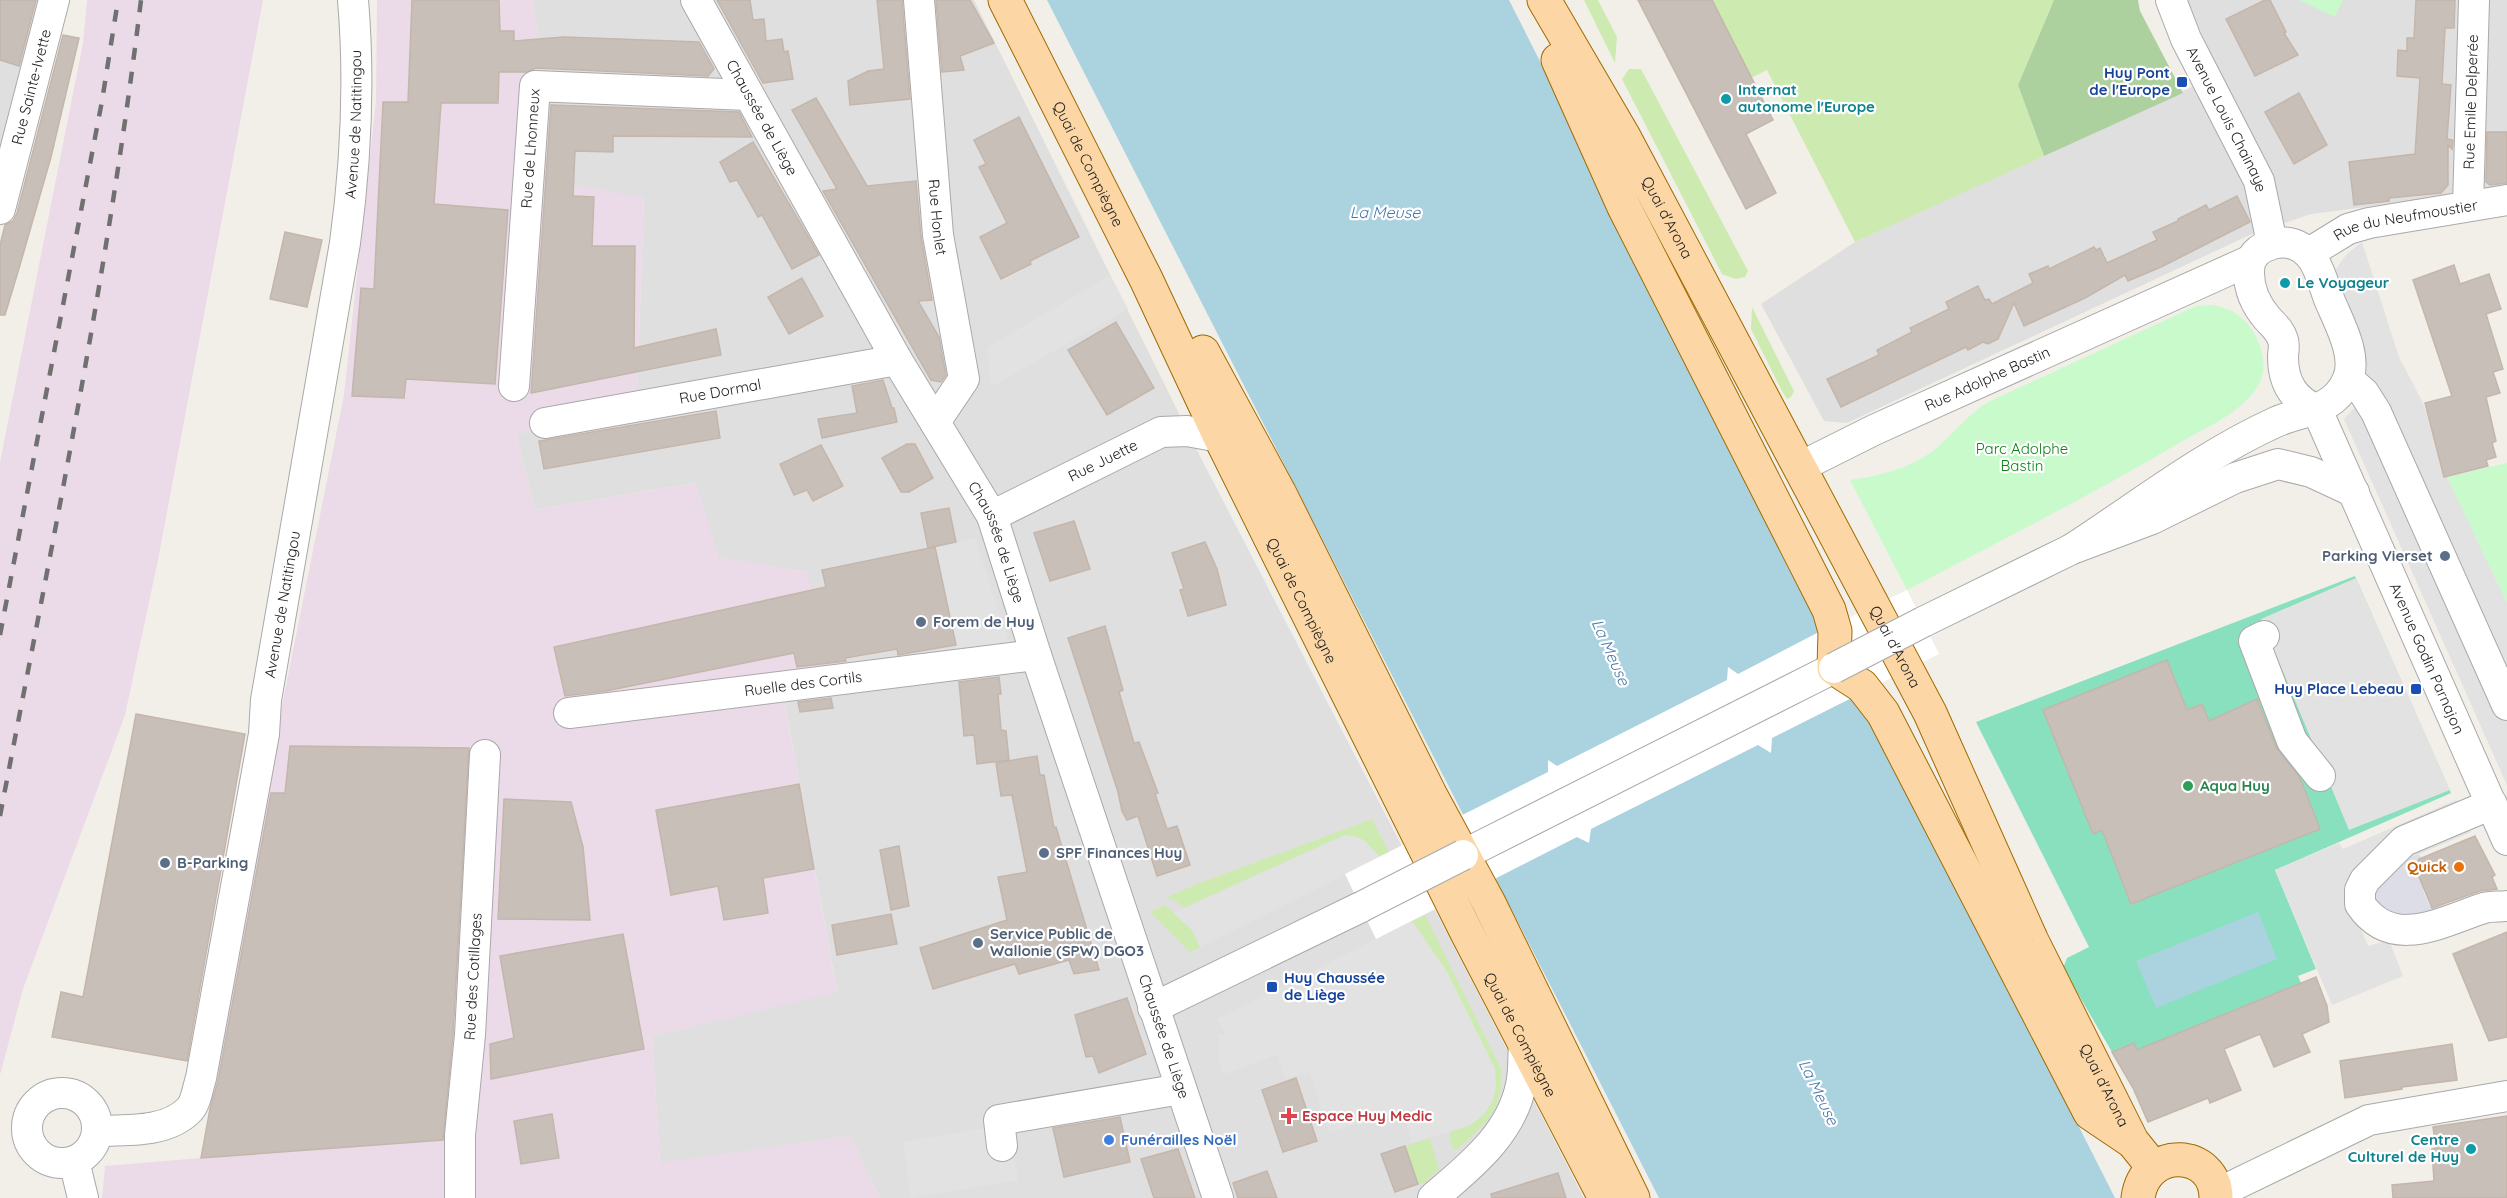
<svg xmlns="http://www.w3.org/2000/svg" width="2507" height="1198" font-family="Quicksand,sans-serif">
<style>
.residential{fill:#e0dfdf}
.industrial{fill:#ebdbe8}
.grass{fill:#cdebb0}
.forest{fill:#add19e}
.park{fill:#c8facc}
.pitch{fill:#88e0be}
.parking{fill:#e2e2e2}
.plaza{fill:#dddde8}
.water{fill:#aad3df}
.pier{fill:#fff}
.building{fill:#c7bfb8;stroke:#c4b6ab;stroke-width:1.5}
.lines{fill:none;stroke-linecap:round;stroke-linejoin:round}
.minor-casing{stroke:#a9a9a9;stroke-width:32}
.major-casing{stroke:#a06b00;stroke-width:35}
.minor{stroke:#fff;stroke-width:30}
.major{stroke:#fcd6a4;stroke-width:33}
.rail{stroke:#707070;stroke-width:4.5;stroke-dasharray:12 12;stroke-linecap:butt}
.minor-bridge-casing{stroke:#a9a9a9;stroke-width:32;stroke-linecap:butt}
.minor-bridge{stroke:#fff;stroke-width:30}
.transit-dot{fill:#1a4fb4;stroke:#fff;stroke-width:2}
.culture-dot{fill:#0f9aa8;stroke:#fff;stroke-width:2}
.service-dot{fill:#5c6f8a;stroke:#fff;stroke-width:2}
.leisure-dot{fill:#2e9e5b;stroke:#fff;stroke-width:2}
.food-dot{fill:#e8710a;stroke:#fff;stroke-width:2}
.health-dot{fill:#e0444e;stroke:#fff;stroke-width:2}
.shop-dot{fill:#3f7fe0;stroke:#fff;stroke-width:2}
.labels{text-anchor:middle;stroke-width:4.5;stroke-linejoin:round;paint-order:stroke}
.transit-label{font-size:15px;font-weight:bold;fill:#164399;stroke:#fff;text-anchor:end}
.street-label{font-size:15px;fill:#222;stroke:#fff}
.culture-label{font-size:15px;font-weight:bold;fill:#0d838f;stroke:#fff;text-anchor:start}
.park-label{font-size:15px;fill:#0c8416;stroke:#fff}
.service-label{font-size:15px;font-weight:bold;fill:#4e5e75;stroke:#fff;text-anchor:start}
.leisure-label{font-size:15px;font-weight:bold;fill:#27864d;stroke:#fff;text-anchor:start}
.food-label{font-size:15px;font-weight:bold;fill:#c56008;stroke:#fff;text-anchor:end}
.health-label{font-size:15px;font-weight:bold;fill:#be3a42;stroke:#fff;text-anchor:start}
.shop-label{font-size:15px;font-weight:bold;fill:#366cbe;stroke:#fff;text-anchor:start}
.water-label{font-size:16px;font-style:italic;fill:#4a7aab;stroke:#fff}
</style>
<rect width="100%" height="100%" fill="#f2efe9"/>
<g class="residential">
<polygon points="0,0 43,0 0,161"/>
<polygon points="532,0 974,0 1203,462 1584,1198 880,1198 850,1136 660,1164 652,1036 837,991 783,693 807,572 718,558 695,483 535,510 516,435 637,391 644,199 545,180 543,60"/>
<polygon points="2186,0 2507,0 2507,186 2435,198 2311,214 2252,234 1847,423 1824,421 1761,304 1855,242 2220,74"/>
</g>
<g class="industrial">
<polygon points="87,0 263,0 158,560 125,715 23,989 0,1075 0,462 83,43"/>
<polygon points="377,0 532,0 543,60 545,179 644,198 637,391 516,435 535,510 696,483 718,557 807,572 831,688 783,694 837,992 652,1036 660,1163 850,1136 880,1198 102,1198 105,1166 201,1158 265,791 344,395 376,100"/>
</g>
<g class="grass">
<polygon points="1584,0 1598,0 1617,37 1615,63"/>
<polygon points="1712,0 2054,0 2018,85 2044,156 1855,242 1767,70 1751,78"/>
<polygon points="1629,69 1641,69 1748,271 1745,277 1735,279 1722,274 1622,79"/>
<polygon points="1752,307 1794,391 1791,397 1787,399 1782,391 1751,329"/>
<path d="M 1372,819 L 1389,852 L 1380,857 C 1368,845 1362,837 1345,835 L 1184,908 L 1173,899 L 1165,898 L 1197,884 Z"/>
<polygon points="1165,905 1192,930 1200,947 1190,952 1150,912"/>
<path d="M 1425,915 L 1501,1069 C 1503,1113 1486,1122 1457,1150 L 1453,1150 L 1449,1136 L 1452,1131 C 1486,1121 1497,1105 1495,1069 L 1447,972 L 1412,921 Z"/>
<polygon points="1430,1138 1439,1169 1424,1183 1418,1184 1405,1146"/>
</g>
<polygon class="forest" points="2054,0 2138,0 2140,11 2183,93 2044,156 2018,85"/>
<g class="park">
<polygon points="2299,0 2343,0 2335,17"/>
<path d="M 2215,305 C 2220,307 2227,309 2232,311 C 2257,325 2274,364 2256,389 C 2239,414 2205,428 2179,443 C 2090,496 1998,542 1907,590 L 1850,480 C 1883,475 1914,468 1940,445 C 1956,430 1969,414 1988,402 L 2196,306 Z"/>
<polygon points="2507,463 2507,603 2447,477"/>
</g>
<polygon class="pitch" points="2355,576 2451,793 2275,870 2316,969 2298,976 2301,983 2137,1050 2134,1043 2112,1052 2063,968 2067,958 2089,947 1976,722"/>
<g class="parking">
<polygon points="2362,242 2399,357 2423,403 2447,477 2507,603 2507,785 2344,419 2359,403 2324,285 2347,254"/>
<polygon points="1110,275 1128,309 991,387 988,347"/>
<polygon points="975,538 1011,648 958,656 935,547"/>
<polygon points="2356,578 2450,790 2349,830 2261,619"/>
<polygon points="2456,800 2471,832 2405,860 2352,874 2344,890 2368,946 2389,940 2403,976 2332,1005 2275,870 2339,843 2343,849"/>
<polygon points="1345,835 1357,837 1365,841 1380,857 1200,947 1192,930 1173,913"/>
<polygon points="1412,921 1447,972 1495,1069 1496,1086 1493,1100 1485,1113 1471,1125 1412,1143 1402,1110 1329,1133 1310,1072 1285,1079 1277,1054 1223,1075 1218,1060 1219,1034 1225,1034 1217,1019"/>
<polygon points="1009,1124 1018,1180 911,1198 903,1142"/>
</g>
<polygon class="plaza" points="2418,854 2423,859 2417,862 2415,867 2421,881 2434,883 2423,890 2429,905 2433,908 2443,905 2446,913 2425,921 2378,914 2370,887 2405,860"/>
<g class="water">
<polygon points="1047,0 1509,0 2115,1198 1659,1198"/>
<polygon points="2258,912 2277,959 2156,1008 2136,961"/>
</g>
<polygon class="pier" points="1907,590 1939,654 1772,738 1771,753 1758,745 1591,829 1589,843 1577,837 1376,939 1345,874 1548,772 1548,760 1557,766 1727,680 1728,667 1738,674 1815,634"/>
<g class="building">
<polygon points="0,0 36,0 19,66 0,60"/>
<polygon points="412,0 499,0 500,31 514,31 514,41 564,37 699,42 714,69 708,76 536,68 526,72 499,72 498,103 441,103 434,204 508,210 495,384 406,379 404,398 352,396 361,288 374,289 383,102 408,102"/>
<polygon points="717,0 750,0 753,20 764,19 766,41 782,39 784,52 788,51 793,79 763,83"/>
<polygon points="877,0 902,0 910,99 850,105 848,81 868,71 884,69"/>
<polygon points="936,0 970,0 994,43 960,56 964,70 942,72"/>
<polygon points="1638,0 1712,0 1773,120 1746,134 1776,193 1746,209"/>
<polygon points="2265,0 2270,0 2286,32 2284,33 2298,55 2255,76 2226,19"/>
<polygon points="2416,0 2455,0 2454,28 2445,28 2442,84 2451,85 2447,139 2453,140 2452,149 2448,145 2448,185 2441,193 2389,198 2389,201 2354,205 2349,162 2415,154 2420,78 2397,76 2398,50 2407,51 2407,38 2414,38"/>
<polygon points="63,35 79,38 51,157 20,265 5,315 0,315 0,245 5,225 13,221 17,213"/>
<polygon points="2299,93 2327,145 2294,164 2265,112"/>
<polygon points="816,98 867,186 916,181 921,237 932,300 918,301 939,337 946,375 941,382 931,380 823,191 837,189 792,110"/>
<polygon points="551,105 739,112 752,137 613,136 613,152 575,151 573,196 594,197 592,246 635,246 634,348 716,329 721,355 531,393"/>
<polygon points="1019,117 1079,237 1030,261 1031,264 1001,279 980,237 1007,223 979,167 986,164 974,140"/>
<polygon points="2487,132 2507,132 2507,183 2490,185 2486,182"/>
<polygon points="753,142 819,255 792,269 762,215 758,217 737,180 730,182 720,162"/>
<polygon points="2237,196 2250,222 2161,267 2128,281 2125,275 2085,298 2024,326 2014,303 1998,339 1988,344 1983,342 1968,350 1966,347 1841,407 1827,379 1879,355 1877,350 1912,332 1910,328 1949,309 1946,302 1978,286 1985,300 1989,299 1992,304 2033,283 2029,274 2048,266 2049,269 2094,247 2096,250 2100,248 2107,263 2157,240 2153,232 2178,221 2178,219 2206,205 2209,210"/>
<polygon points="285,232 322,240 307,307 270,299"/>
<polygon points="2454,265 2460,284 2489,274 2501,309 2486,314 2503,369 2493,372 2500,393 2486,397 2496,441 2492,443 2496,457 2486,460 2488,466 2444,477 2425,403 2452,396 2413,280"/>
<polygon points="802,278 823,316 789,334 768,297"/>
<polygon points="1116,322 1154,388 1107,415 1068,350"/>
<polygon points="883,380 892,408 894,408 897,422 822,438 818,419 857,413 852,386"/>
<polygon points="716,411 720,438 544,469 539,441"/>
<polygon points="907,444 915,444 933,478 909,492 901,492 882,458"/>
<polygon points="821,445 843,486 813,501 807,490 794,495 780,464"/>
<polygon points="949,508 956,542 928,548 921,513"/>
<polygon points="1074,521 1090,569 1050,581 1034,533"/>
<polygon points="1205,542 1217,569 1226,605 1188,616 1180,590 1184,589 1172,553"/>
<polygon points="935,547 956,645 898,655 897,649 845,658 846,661 797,667 794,653 606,691 565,696 554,647 826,587 822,570"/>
<polygon points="1105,626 1123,690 1119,692 1134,743 1139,742 1158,793 1155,794 1167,829 1177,826 1190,865 1157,876 1138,816 1127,820 1122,811 1118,792 1068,638"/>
<polygon points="2167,660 2187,710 2202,704 2209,721 2257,699 2276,747 2300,778 2320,829 2131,904 2102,830 2093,834 2043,710"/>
<polygon points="999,677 1001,694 998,694 1001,730 1006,731 1009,760 977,764 974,735 964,736 959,682"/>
<polygon points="831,698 833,708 800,712 798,702"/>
<polygon points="136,714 245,734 187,1061 52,1037 61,992 83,997"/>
<polygon points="290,746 469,748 453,1034 443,1140 201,1158 210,1109 218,1081 271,793 285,793"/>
<polygon points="1037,756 1040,775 1044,775 1054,828 1056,827 1099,970 1074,974 1069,960 1019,974 1015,964 933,989 920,948 1007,920 998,877 1027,872 1012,795 1001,796 996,763"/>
<polygon points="799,784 814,869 763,878 768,913 724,920 718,886 671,895 656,810"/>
<polygon points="504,799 571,802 583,847 590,920 498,919"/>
<polygon points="2475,836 2495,875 2492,877 2497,889 2480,891 2432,908 2415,867 2419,859"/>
<polygon points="899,846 909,906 891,910 880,850"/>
<polygon points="891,914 897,944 837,955 832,925"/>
<polygon points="2507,932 2507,1037 2489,1041 2453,954"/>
<polygon points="623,934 644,1049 491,1079 490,1044 514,1038 500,956"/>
<polygon points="2316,977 2327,1006 2329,1022 2302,1034 2310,1052 2274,1067 2260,1034 2224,1049 2241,1090 2210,1103 2208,1098 2148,1122 2133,1088 2112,1052 2134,1043 2137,1050"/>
<polygon points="1127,998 1146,1054 1099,1073 1093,1056 1086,1057 1075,1015"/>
<polygon points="2452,1044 2457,1080 2402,1087 2402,1089 2345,1098 2340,1061"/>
<polygon points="1296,1078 1317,1141 1283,1152 1262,1090"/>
<polygon points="552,1114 559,1158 521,1164 514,1121"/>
<polygon points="2507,1116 2507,1198 2393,1198 2392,1185 2434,1181 2432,1149 2436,1148 2433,1127"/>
<polygon points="1120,1117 1130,1162 1064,1177 1053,1128"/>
<polygon points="1405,1146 1418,1184 1395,1192 1381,1154"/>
<polygon points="1178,1149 1195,1198 1154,1198 1141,1159"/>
<polygon points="1267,1171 1277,1198 1238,1198 1233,1183"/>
<polygon points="1558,1173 1566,1198 1492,1198 1491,1194"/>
</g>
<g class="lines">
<defs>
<g id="minor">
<path id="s1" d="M 696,0 L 897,360 L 992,516 L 1036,655 L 1218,1198"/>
<path id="s2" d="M 919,0 L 938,235 L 964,379 L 935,422"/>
<path id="s3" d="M 2171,0 L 2186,39 L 2259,181 L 2272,243"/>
<path id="s4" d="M 2468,206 L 2474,0"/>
<path id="s5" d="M 0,209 L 54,0"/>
<path id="s6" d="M 2309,253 L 2348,229 L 2369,223 L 2507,200"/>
<polyline points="2348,379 2364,393 2376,412 2507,705"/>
<path id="s7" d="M 514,386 L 535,86 L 748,95"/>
<path id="s8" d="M 545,423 L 897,360"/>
<path id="s9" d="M 1800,467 L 1874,430 L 2249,261"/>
<path id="s10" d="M 992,516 L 1161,432 L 1187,431 L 1220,437"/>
<path id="s11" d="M 2072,549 C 2138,506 2205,454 2276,422 C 2303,410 2333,412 2347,381 C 2359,357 2338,321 2329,299 C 2321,278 2316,248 2289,243 C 2278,241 2264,245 2256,253 C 2250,260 2249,264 2249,273 C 2249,290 2256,305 2267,318 C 2273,325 2280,330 2283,340 C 2285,345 2283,352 2283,357 C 2283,383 2294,400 2317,410 L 2507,840"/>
<polyline points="1923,622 2072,549 2152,519 2235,478 2278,464 2311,472 2354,492"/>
<polyline points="2264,636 2254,641 2292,741 2320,776"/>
<path id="s12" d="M 569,713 L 1036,655"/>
<path d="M 2492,804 L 2404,841 L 2365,880 L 2360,890 L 2360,904 C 2392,952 2443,921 2484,908 C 2491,906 2500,907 2507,906"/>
<polyline points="1463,855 1834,668"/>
<polyline points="1153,1008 1361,907"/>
<circle cx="62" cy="1128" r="35"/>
<path id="s13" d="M 97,1131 C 127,1130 168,1133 190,1109 C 196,1102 198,1087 201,1078 L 264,734 L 266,700 L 345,243 C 356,162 360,82 353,0"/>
<polyline points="1002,1146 999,1120 1181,1089"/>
<polyline points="74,1161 83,1198"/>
<polyline points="2216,1194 2369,1120 2507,1096"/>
<path id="s14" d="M 460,1198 L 460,1135 L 470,1035 L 485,755"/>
<path d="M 1433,1198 C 1469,1167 1511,1135 1521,1085 C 1524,1072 1523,1057 1524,1043"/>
</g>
<g id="major">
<path id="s15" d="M 1005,0 L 1146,279 L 1220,437 L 1467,933 L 1605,1198"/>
<path id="s16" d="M 1544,0 L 1623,135 L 1930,713 L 2032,941 L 2132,1141 L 2153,1167"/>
<polyline points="1558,60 1624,207 1829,610 1835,631 1834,668 1862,686 1883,713 2090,1113 2130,1140"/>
<polyline points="1203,352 1279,492 1430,794 1489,903 1633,1198"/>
<path d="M 2138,1198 C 2145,1145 2216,1149 2216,1198"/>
</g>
</defs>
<use href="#minor" class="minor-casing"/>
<use href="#major" class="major-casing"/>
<use href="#minor" class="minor"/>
<use href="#major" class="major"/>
<g class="rail">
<polyline points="0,635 102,101 118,0"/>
<path d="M 0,816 C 52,544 108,274 141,0"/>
</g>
<defs>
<g id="minor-bridge">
<polyline points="1834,668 1923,622"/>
<polyline points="1361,907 1463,855"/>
</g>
</defs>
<use href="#minor-bridge" class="minor-bridge-casing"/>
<use href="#minor-bridge" class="minor-bridge"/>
</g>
<g class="transit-dot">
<rect x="2176" y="76" width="12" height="12" rx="3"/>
<rect x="2410" y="683" width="12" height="12" rx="3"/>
<rect x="1266" y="981" width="12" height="12" rx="3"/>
</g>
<g class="culture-dot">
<circle cx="1726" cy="99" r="6"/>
<circle cx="2285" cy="283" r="6"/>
<circle cx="2471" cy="1149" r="6"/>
</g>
<g class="service-dot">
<circle cx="2445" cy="556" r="6"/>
<circle cx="921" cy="622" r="6"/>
<circle cx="1044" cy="853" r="6"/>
<circle cx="165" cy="863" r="6"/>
<circle cx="978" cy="943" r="6"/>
</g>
<circle class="leisure-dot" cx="2188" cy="786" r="6"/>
<circle class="food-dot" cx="2459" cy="867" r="6"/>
<path class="health-dot" d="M1286 1107h6v6h6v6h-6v6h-6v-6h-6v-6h6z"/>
<circle class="shop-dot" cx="1109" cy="1140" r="6"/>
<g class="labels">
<g class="transit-label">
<text x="2170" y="78">Huy Pont<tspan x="2170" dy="17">de l'Europe</tspan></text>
<text x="2404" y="694">Huy Place Lebeau</text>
<text x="1284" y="983" text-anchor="start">Huy Chaussée<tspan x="1284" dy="17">de Liège</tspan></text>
</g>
<g class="street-label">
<text dy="5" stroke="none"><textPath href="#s5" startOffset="126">Rue Sainte-Ivette</textPath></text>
<text dy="5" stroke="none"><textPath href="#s4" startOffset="104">Rue Emile Delperée</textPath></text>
<text dy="5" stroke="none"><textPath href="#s1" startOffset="135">Chaussée de Liège</textPath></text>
<text dy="5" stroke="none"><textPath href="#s3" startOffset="132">Avenue Louis Chainaye</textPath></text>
<text dy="5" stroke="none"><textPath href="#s13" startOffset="1098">Avenue de Natitingou</textPath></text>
<text dy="5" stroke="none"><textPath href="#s7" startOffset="238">Rue de Lhonneux</textPath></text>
<text dy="5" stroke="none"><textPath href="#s15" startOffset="184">Quai de Compiègne</textPath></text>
<text dy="5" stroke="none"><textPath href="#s2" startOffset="218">Rue Honlet</textPath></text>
<text dy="5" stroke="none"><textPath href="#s16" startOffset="250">Quai d'Arona</textPath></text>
<text dy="5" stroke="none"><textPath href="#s6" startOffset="104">Rue du Neufmoustier</textPath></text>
<text dy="5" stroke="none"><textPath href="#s9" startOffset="207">Rue Adolphe Bastin</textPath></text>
<text dy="5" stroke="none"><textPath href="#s8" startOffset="178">Rue Dormal</textPath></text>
<text dy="5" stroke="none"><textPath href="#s10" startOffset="124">Rue Juette</textPath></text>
<text dy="5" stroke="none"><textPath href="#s1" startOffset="621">Chaussée de Liège</textPath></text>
<text dy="5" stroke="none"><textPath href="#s15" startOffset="670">Quai de Compiègne</textPath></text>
<text dy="5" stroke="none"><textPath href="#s13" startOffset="612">Avenue de Natitingou</textPath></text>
<text dy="5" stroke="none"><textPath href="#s16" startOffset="736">Quai d'Arona</textPath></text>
<text dy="5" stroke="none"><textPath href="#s11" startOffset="975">Avenue Godin Parnajon</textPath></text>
<text dy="5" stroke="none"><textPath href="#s12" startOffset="236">Ruelle des Cortils</textPath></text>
<text dy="5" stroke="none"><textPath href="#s14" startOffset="222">Rue des Cotillages</textPath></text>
<text dy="5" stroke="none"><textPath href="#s15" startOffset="1156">Quai de Compiègne</textPath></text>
<text dy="5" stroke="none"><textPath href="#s1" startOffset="1143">Chaussée de Liège</textPath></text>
<text dy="5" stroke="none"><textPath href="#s16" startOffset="1222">Quai d'Arona</textPath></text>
</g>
<g class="culture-label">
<text x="1738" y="95">Internat<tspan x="1738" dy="17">autonome l'Europe</tspan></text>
<text x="2297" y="288">Le Voyageur</text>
<text x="2459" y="1145" text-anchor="end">Centre<tspan x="2459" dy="17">Culturel de Huy</tspan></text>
</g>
<g class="park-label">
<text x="2022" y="454">Parc Adolphe<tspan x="2022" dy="17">Bastin</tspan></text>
</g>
<g class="service-label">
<text x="2433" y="561" text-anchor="end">Parking Vierset</text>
<text x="933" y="627">Forem de Huy</text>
<text x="1056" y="858">SPF Finances Huy</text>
<text x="177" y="868">B-Parking</text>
<text x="990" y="939">Service Public de<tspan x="990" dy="17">Wallonie (SPW) DGO3</tspan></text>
</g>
<g class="leisure-label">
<text x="2200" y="791">Aqua Huy</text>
</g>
<g class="food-label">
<text x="2447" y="872">Quick</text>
</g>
<g class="health-label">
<text x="1302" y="1121">Espace Huy Medic</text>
</g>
<g class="shop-label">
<text x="1121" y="1145">Funérailles Noël</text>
</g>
<g class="water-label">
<text x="1385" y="218">La Meuse</text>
<text transform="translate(1611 652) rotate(66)" y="6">La Meuse</text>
<text transform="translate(1819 1092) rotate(64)" y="6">La Meuse</text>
</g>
</g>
</svg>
